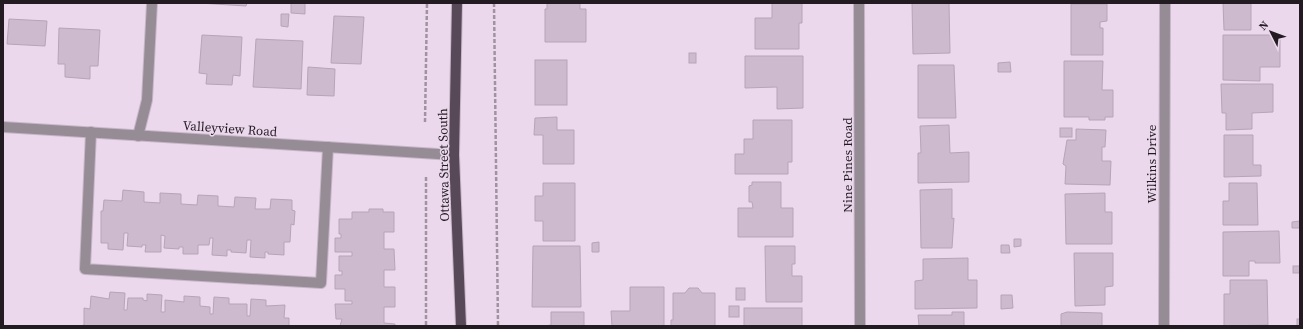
<svg xmlns="http://www.w3.org/2000/svg" width="1303" height="329" font-family="'Source Serif 4',serif">
<style>
.building{fill:#cebace;stroke:#b7a4b8}
.lines{fill:none;stroke-linecap:round;stroke-linejoin:round}
.minor-casing{stroke:#c8b6c8;stroke-width:12}
.major-casing{stroke:#c8b6c8;stroke-width:12}
.path{stroke:#a192a1;stroke-width:2.5;stroke-dasharray:4 2;stroke-linecap:butt}
.minor{stroke:#958c95;stroke-width:10}
.major{stroke:#584958;stroke-width:10}
.labels{text-anchor:middle;stroke-width:3;stroke-linejoin:round;paint-order:stroke}
.street-label{font-size:13px;fill:#221b22;stroke:#ecd8ec}
</style>
<rect width="100%" height="100%" fill="#ecd8ec"/>
<g class="building">
<polygon points="199,3 247,3 246,6"/>
<polygon points="291,3 305,3 305,14 291,13"/>
<polygon points="547,3 580,3 580,9 586,9 586,42 545,42 545,9 547,9"/>
<polygon points="772,3 802,3 802,23 799,23 799,49 755,49 755,18 772,18"/>
<polygon points="912,3 949,3 950,53 913,54"/>
<polygon points="1223,3 1251,3 1251,30 1224,30"/>
<polygon points="1071,4 1107,4 1107,21 1100,22 1100,28 1103,28 1103,55 1071,55"/>
<polygon points="281,14 289,14 288,27 281,26"/>
<polygon points="334,16 364,17 361,64 331,63"/>
<polygon points="9,19 47,21 45,46 7,44"/>
<polygon points="59,28 100,30 98,66 90,66 90,79 65,77 65,64 58,64"/>
<polygon points="202,35 242,37 240,76 233,75 232,85 206,84 207,74 199,73"/>
<polygon points="1223,35 1280,35 1280,67 1260,67 1260,81 1223,80"/>
<polygon points="256,39 303,41 301,89 253,87"/>
<rect x="689" y="53" width="7" height="10"/>
<polygon points="745,56 803,56 803,108 777,109 777,87 745,88"/>
<rect x="535" y="60" width="32" height="45"/>
<polygon points="1064,61 1103,61 1102,90 1113,90 1113,117 1105,117 1105,120 1089,120 1089,117 1064,117"/>
<polygon points="1010,62 1011,72 998,72 998,63"/>
<polygon points="918,65 954,65 956,118 918,118"/>
<polygon points="308,67 335,69 334,96 307,95"/>
<polygon points="1221,84 1273,84 1273,112 1252,113 1252,129 1226,130 1226,113 1222,113"/>
<polygon points="557,117 557,130 574,130 574,164 543,164 543,135 534,135 535,118"/>
<polygon points="753,120 792,120 792,162 788,162 788,174 735,174 735,154 744,154 744,139 753,139"/>
<polygon points="949,125 950,153 969,152 969,182 918,183 918,153 921,153 920,126"/>
<rect x="1060" y="128" width="12" height="9"/>
<polygon points="1076,129 1106,130 1105,147 1102,147 1102,161 1111,161 1110,185 1065,184 1066,166 1063,164 1067,140 1076,140"/>
<polygon points="1224,135 1253,135 1253,165 1261,165 1261,176 1224,177"/>
<polygon points="752,182 781,182 781,208 793,208 793,237 738,237 738,208 753,208 752,202 749,202 749,186 752,185"/>
<polygon points="543,183 575,183 575,241 543,241 543,221 535,221 535,196 543,196"/>
<polygon points="1229,183 1257,183 1258,225 1223,225 1223,201 1229,201"/>
<polygon points="952,189 952,219 954,218 952,248 921,248 920,190"/>
<polygon points="123,190 144,192 144,202 160,203 160,193 181,194 181,204 197,205 198,195 218,196 218,206 234,207 235,197 256,198 255,209 270,209 271,199 292,200 292,210 295,211 294,225 291,224 290,242 284,242 284,255 268,254 268,252 265,252 265,258 250,257 251,240 247,240 246,253 231,252 231,250 227,250 227,256 212,255 213,238 210,238 209,245 198,245 198,254 183,254 183,247 179,247 179,249 164,248 165,236 161,235 161,252 145,252 146,245 142,245 142,247 127,246 128,233 124,233 123,250 108,249 108,243 101,243 101,211 103,211 104,200 122,201"/>
<polygon points="1105,193 1105,212 1112,212 1112,244 1066,244 1065,194"/>
<polygon points="369,209 383,209 383,212 394,212 394,232 384,232 384,249 394,249 395,270 384,270 384,287 395,287 395,307 384,307 384,323 395,324 395,326 340,326 342,319 336,319 335,304 352,304 352,301 345,301 345,289 335,289 335,275 342,275 342,271 339,271 339,256 352,256 352,252 335,252 335,238 341,238 341,234 339,234 339,219 352,219 352,212 369,212"/>
<polygon points="1300,221 1300,228 1292,228 1292,222"/>
<polygon points="1279,231 1280,263 1255,263 1255,261 1249,261 1249,276 1223,276 1223,232"/>
<polygon points="1014,239 1021,239 1021,246 1014,247"/>
<polygon points="599,242 599,252 592,252 592,243"/>
<polygon points="1001,245 1009,245 1010,253 1001,253"/>
<polygon points="533,246 580,246 581,307 532,307"/>
<polygon points="765,246 795,246 795,264 792,264 792,276 802,276 802,302 766,302"/>
<polygon points="1074,253 1113,253 1113,286 1105,287 1105,305 1075,306"/>
<polygon points="968,258 968,280 977,280 977,308 915,309 915,281 923,280 923,259"/>
<rect x="1293" y="266" width="7" height="7"/>
<polygon points="1230,280 1267,280 1268,325 1224,326 1224,294 1230,294"/>
<polygon points="630,287 664,287 664,326 612,326 611,311 630,311"/>
<polygon points="689,288 698,288 702,293 715,293 715,326 671,326 671,320 673,320 673,293 685,293"/>
<rect x="736" y="288" width="9" height="12"/>
<polygon points="110,292 125,293 124,310 127,310 128,298 143,298 143,300 147,301 147,294 162,295 161,312 165,312 165,300 184,302 184,296 200,297 200,306 210,307 210,314 213,314 214,297 229,298 229,304 247,304 247,316 250,316 251,299 266,300 266,306 285,305 284,318 289,318 289,326 80,326 84,325 84,308 90,309 91,296 109,299"/>
<polygon points="1001,295 1012,295 1013,308 1001,309"/>
<rect x="729" y="306" width="10" height="11"/>
<rect x="744" y="308" width="58" height="18"/>
<polygon points="551,312 584,312 584,326 544,326 551,325"/>
<polygon points="952,312 964,312 964,326 919,326 918,315 952,315"/>
<polygon points="1067,312 1102,313 1102,326 1061,326 1061,314"/>
<rect x="1297" y="319" width="3" height="7"/>
</g>
<g class="lines">
<defs>
<g id="minor">
<polyline points="859,3 860,326"/>
<polyline points="3,127 454,155"/>
<polyline points="91,132 85,269 321,283 328,147"/>
<polyline points="138,136 147,100 152,3"/>
<polyline points="1164,326 1165,3"/>
</g>
<polyline id="major" points="457,3 454,155 461,326"/>
</defs>
<use href="#minor" class="minor-casing"/>
<use href="#major" class="major-casing"/>
<g class="path">
<polyline points="494,3 498,326"/>
<polyline points="425,122 427,3"/>
<polyline points="426,177 426,326"/>
</g>
<use href="#minor" class="minor"/>
<use href="#major" class="major"/>
</g>
<g class="labels">
<g class="street-label">
<text transform="translate(230 128) rotate(4)" y="5">Valleyview Road</text>
<text transform="translate(1151 164) rotate(-90)" y="5">Wilkins Drive</text>
<text transform="translate(443 165) rotate(-91)" y="5">Ottawa Street South</text>
<text transform="translate(847 165) rotate(-90)" y="5">Nine Pines Road</text>
</g>
</g>
<rect width="1303" height="329" fill="none" stroke="#221b22" stroke-width="8"/>
<g transform="translate(1271 32) rotate(312)" stroke="#ecd8ec" stroke-width="3" paint-order="stroke">
<path d="M0-3L7 15L0 10L-7 15Z" fill="#221b22"/>
<text y="-6" font-size="11" font-weight="bold" text-anchor="middle" fill="#221b22">N</text>
</g>
</svg>
